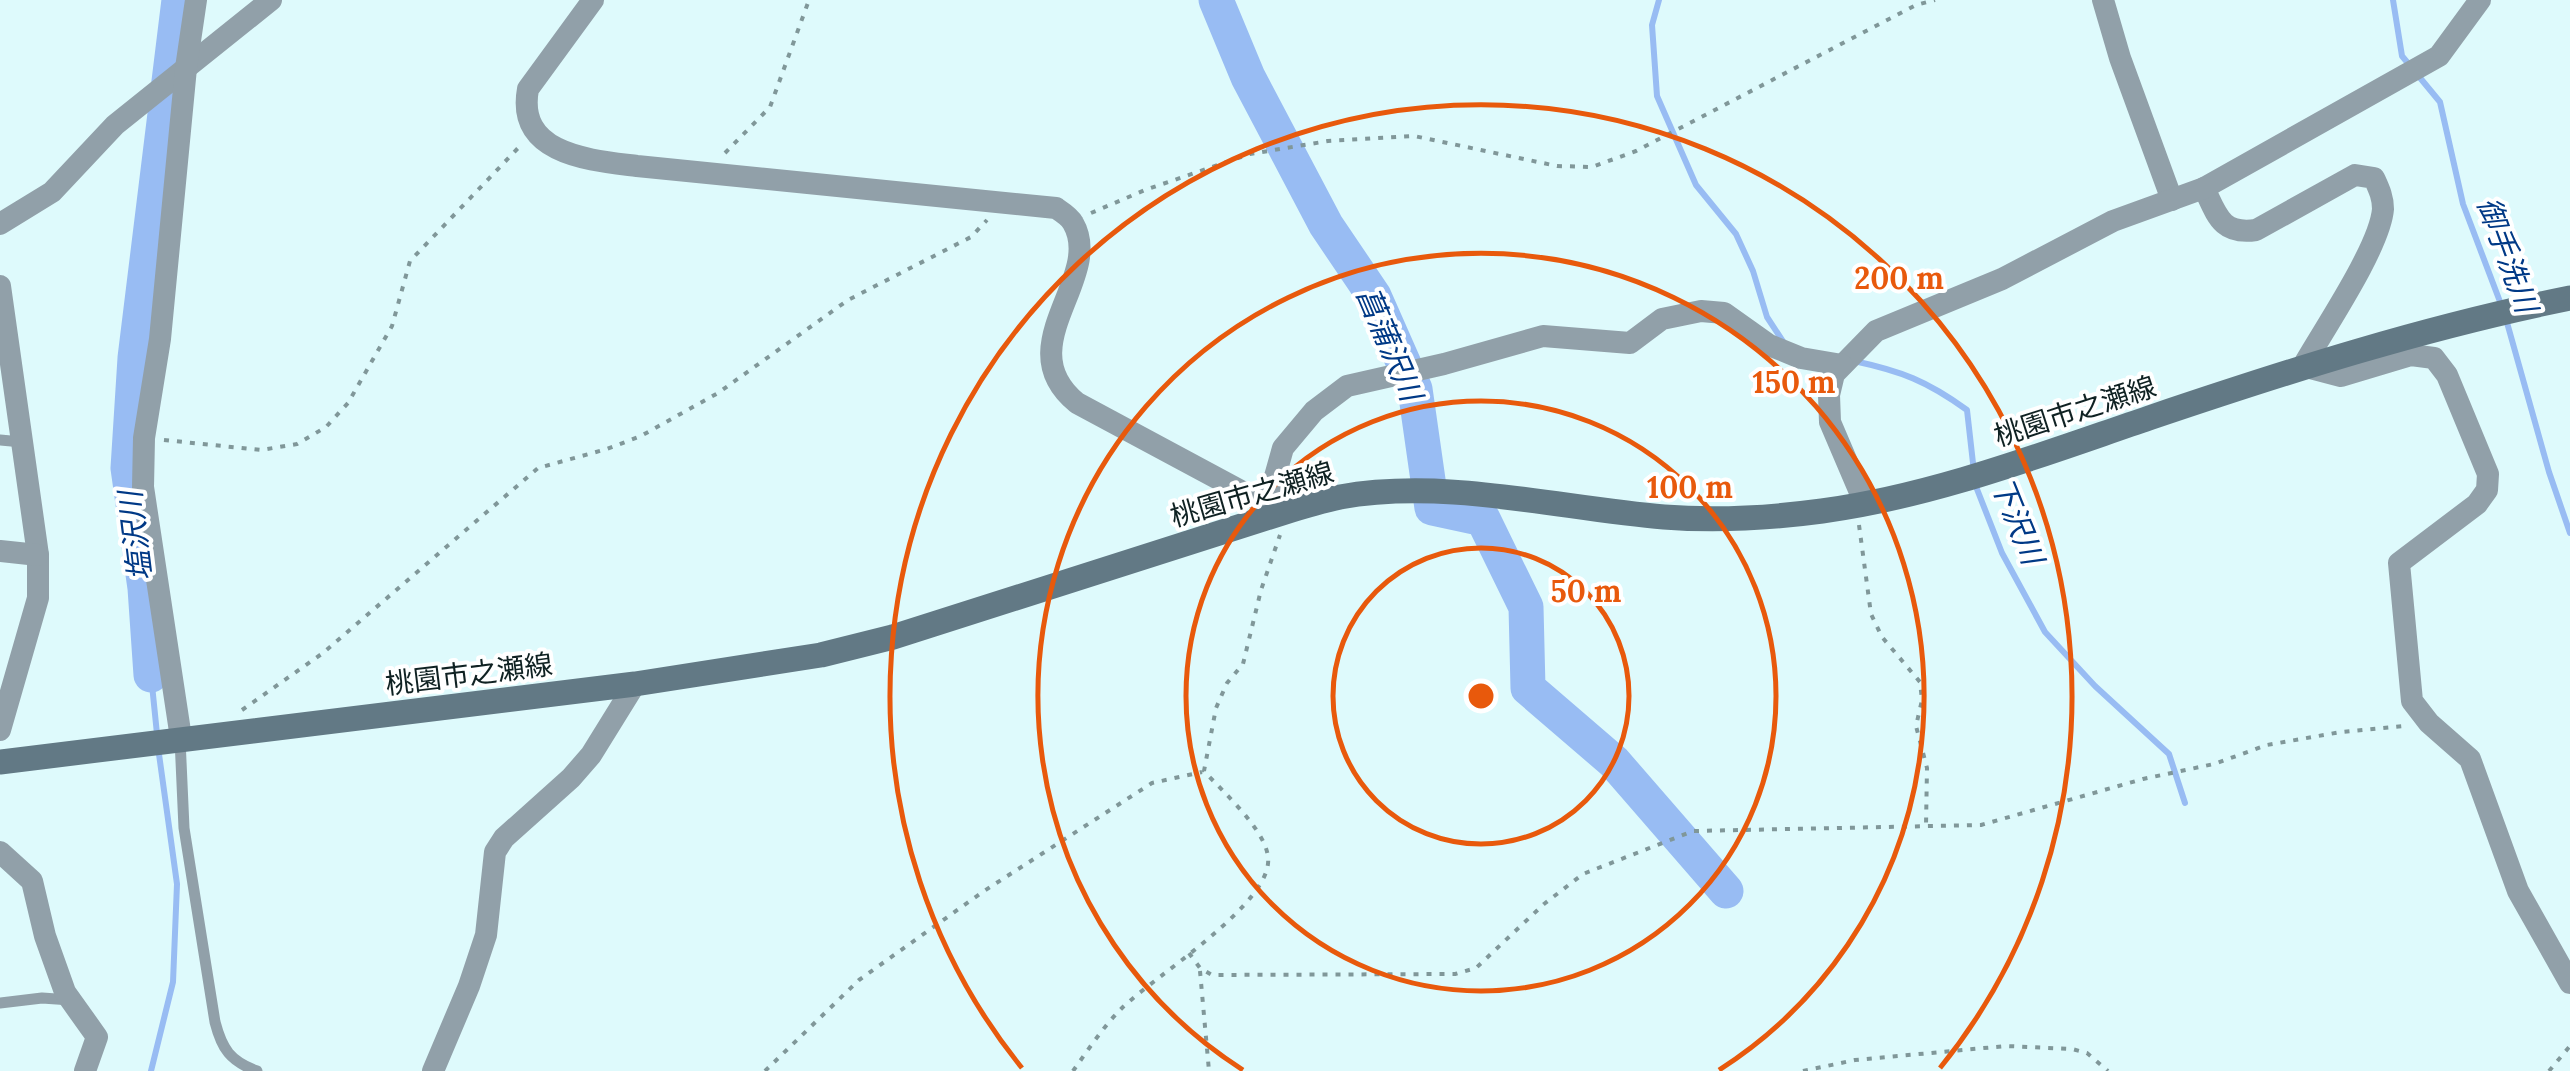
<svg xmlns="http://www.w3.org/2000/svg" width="2570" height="1071" font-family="Lora,'Noto Sans JP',serif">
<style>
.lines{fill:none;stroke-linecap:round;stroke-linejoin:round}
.stream{stroke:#98bcf3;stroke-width:6}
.river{stroke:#98bcf3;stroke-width:35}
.path{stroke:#809799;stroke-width:4;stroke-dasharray:5 8;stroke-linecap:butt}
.service{stroke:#91a0a9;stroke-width:11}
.minor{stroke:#91a0a9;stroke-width:22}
.secondary{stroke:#627985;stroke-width:25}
.ring{fill:none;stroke:#e8590c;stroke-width:5}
.labels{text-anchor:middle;stroke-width:8;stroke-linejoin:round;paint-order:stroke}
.street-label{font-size:28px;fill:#0f2122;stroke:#fff}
.water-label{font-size:30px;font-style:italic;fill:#003986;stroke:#fff}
.centre{fill:#e8590c;stroke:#fff;stroke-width:5}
.ring-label{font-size:30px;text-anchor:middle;font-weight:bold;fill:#e8590c;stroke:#fff;stroke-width:8;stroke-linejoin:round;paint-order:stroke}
</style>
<rect width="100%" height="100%" fill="#defafc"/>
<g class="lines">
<g class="stream">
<polyline points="1659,0 1652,25 1657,96 1696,185 1736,234 1753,271 1767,317 1784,343"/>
<polyline points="2393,0 2402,56 2440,102 2463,204 2502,307"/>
<polyline points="2506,319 2549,472 2570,533"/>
<path d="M 1854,361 C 1901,371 1927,381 1967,410 L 1974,472"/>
<polyline points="1975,484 2002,553 2045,632 2095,686 2169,754 2185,803"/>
<polyline points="151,675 157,734"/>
<polyline points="151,1071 173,982 177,884 158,747"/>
</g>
<g class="river">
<polyline points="1216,0 1248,77 1326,225 1374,296 1415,389 1432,508 1483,519 1526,607 1528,688 1614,762 1726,891"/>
<polyline points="151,675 145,588 128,468 135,358 179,0"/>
</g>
<g class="path">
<polyline points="725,153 770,107 809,0"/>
<polyline points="1091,213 1145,190 1250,154 1328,141 1414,136 1557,166 1592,167 1636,151 1916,5 1935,0"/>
<polyline points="164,440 261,450 297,444 326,427 348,403 392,326 410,261 520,146"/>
<polyline points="1859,525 1871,614 1882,637 1920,682 1922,700 1916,726 1927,768 1926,826"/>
<polyline points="242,710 323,653 538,468 607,449 641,436 718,393 848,300 971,237 987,220"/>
<polyline points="1189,953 1200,968 1212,975 1455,974 1476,968 1544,904 1583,874 1693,831 1981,825 2143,779 2214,764 2267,745 2341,732 2403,726"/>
<polyline points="1200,971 1209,1071"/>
<polyline points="765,1071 859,980 984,891 1152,783 1202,772"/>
<path d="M 1073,1071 C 1088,1050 1103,1027 1121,1009 C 1153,977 1274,903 1268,857 C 1265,829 1223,792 1204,771 L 1216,708 L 1227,683 L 1243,664 L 1261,590 L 1280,535"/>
<polyline points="1803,1071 1855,1060 2006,1046 2072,1049 2087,1053 2108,1071"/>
<polyline points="2549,1071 2570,1046"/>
</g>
<g class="service">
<polyline points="0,440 22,442"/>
<path d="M 180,739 L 184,828 L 215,1022 C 222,1049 230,1061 257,1071"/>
<polyline points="0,1003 42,998 71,1000"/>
</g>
<g class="minor">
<path d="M 593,0 L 528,89 C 516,155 590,160 637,166 L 1056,208 C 1062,212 1070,217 1073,223 C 1105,278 1007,346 1077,403 L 1282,513"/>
<polyline points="2103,0 2120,58 2172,200"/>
<path d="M 2204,188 C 2217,215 2221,235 2256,230 L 2355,175 L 2374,178 C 2379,189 2383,197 2383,209 C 2380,247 2324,329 2303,366 L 2341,376 L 2411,355 L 2434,358 L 2447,375 L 2488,474 L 2487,490 L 2477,504 L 2399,563 L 2412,701 L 2429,723 L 2470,759 L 2518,891 L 2570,983"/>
<polyline points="0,224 52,192 115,125 271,0"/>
<polyline points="0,286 38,555 38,598 0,730"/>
<polyline points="1865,504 1830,422 1829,395 1834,374 1876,331 2002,279 2113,221 2204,188 2439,56 2480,0"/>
<polyline points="1267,505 1283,448 1314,411 1347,386 1444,364 1543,336 1630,343 1662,319 1701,311 1724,313 1769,345 1801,358 1842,365"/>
<polyline points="0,551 38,555"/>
<polyline points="181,738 143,487 144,438 160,339 186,68 196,0"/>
<polyline points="0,852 32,881 45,936 65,992 97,1037 85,1071"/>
<polyline points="433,1071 469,986 486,935 495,852 504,838 571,778 591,755 635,684"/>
</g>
<path class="secondary" d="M 0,762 L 635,684 L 821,655 L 893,637 L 1282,513 C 1301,507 1321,501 1340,497 C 1446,478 1558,508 1664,517 C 1716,521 1770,518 1822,511 C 1933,496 2043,454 2149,418 C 2288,371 2426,327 2570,298"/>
</g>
<g class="ring">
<circle cx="1481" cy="696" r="148"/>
<circle cx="1481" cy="696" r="295"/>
<path d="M1243 1070A443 443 0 1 1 1719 1070"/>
<path d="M1022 1068A591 591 0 1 1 1940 1068"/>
</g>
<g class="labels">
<g class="street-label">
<text transform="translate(2075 411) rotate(-18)" y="10">桃園市之瀬線</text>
<text transform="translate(1252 494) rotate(-16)" y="10">桃園市之瀬線</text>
<text transform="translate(469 674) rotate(-7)" y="10">桃園市之瀬線</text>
</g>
<g class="water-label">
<text transform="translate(2507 255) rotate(70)" y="10">御手洗川</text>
<text transform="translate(1389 344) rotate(67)" y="10">菖蒲沢川</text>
<text transform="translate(2017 521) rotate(68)" y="10">下沢川</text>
<text transform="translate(136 536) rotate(-97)" y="10">塩沢川</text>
</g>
</g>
<circle cx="1481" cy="696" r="15" class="centre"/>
<g class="ring-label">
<text x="1899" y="289">200 m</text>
<text x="1794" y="393">150 m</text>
<text x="1690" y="498">100 m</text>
<text x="1586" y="602">50 m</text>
</g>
</svg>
